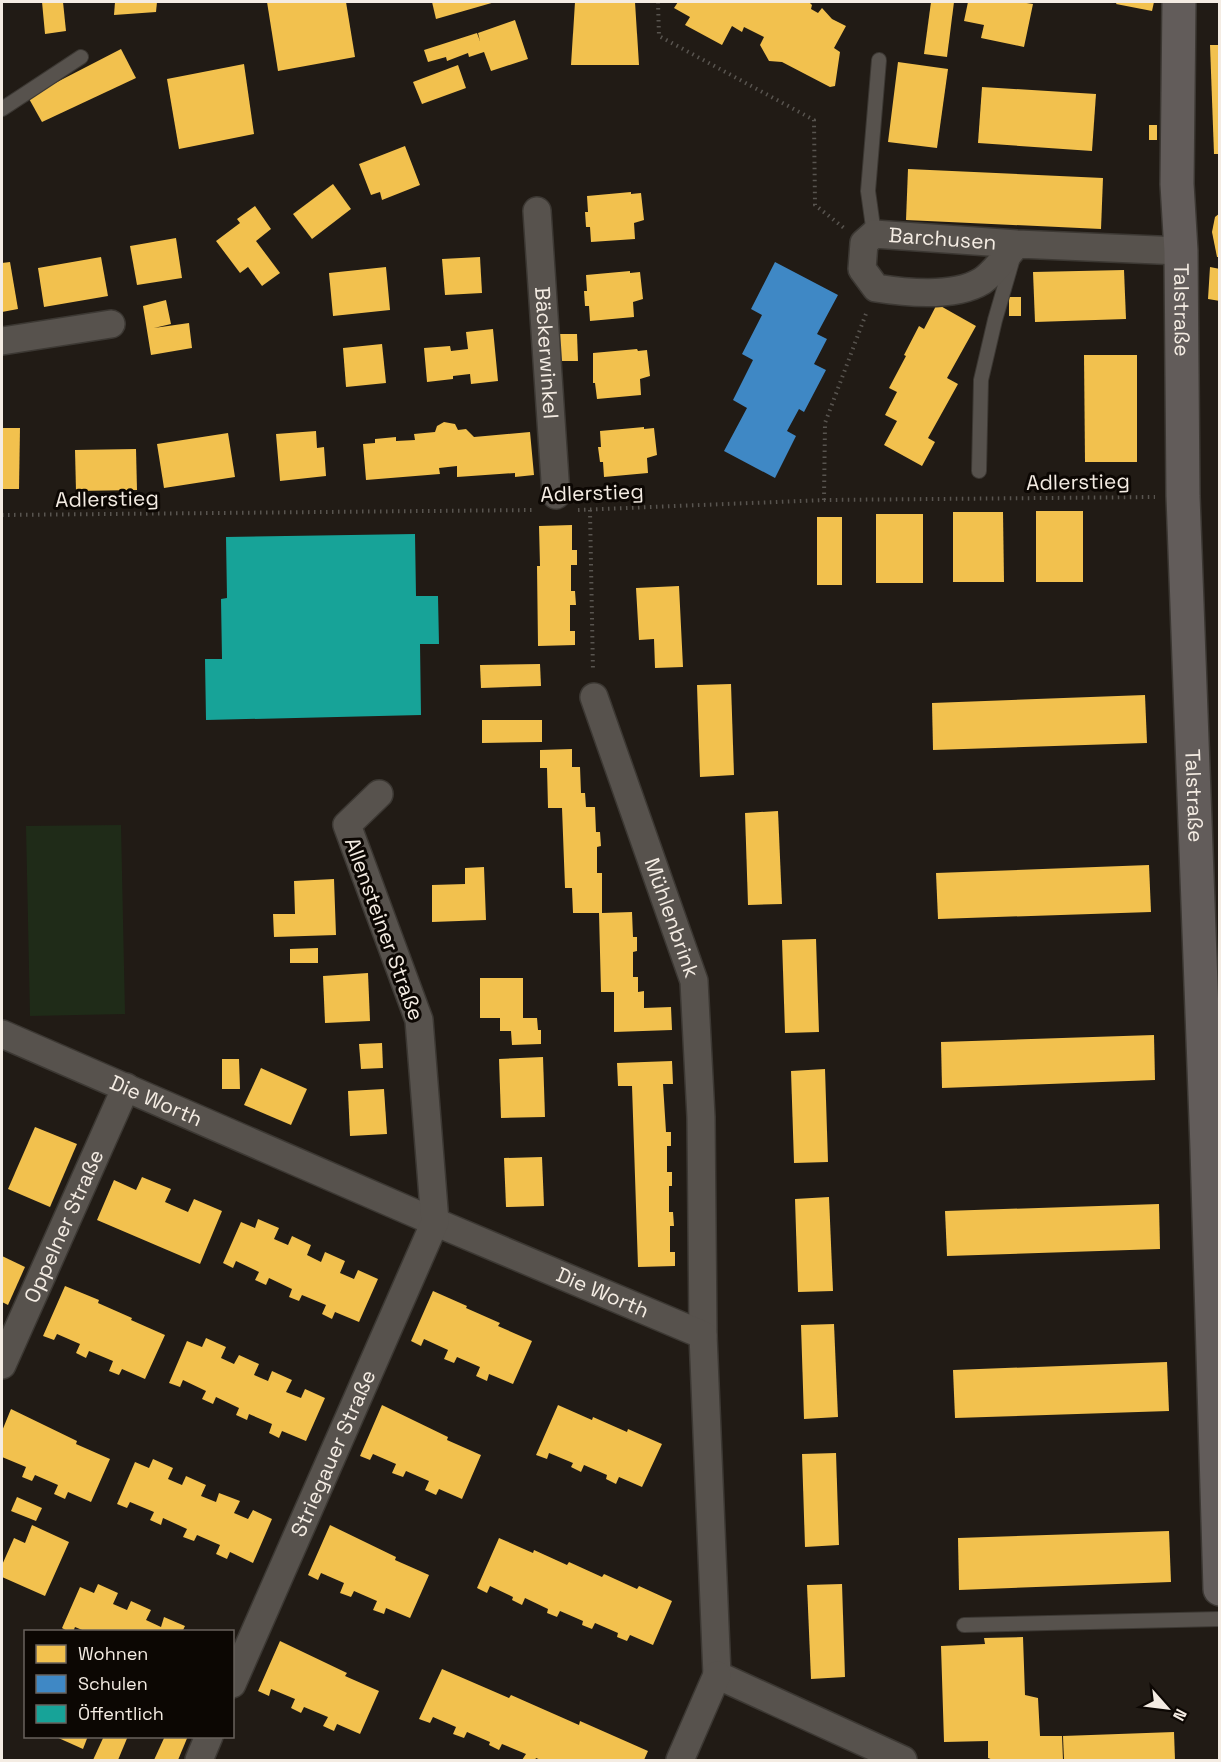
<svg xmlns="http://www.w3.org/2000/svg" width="1221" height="1762" font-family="'Space Grotesk',sans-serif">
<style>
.green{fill:#1f2b18}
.homes{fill:#f2c14e}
.schools{fill:#3f88c5}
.public{fill:#17a398}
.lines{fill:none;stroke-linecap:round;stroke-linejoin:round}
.lane-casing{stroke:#3c3833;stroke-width:16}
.street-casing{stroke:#3c3833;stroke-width:30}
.secondary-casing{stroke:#3c3833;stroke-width:36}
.path{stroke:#58544f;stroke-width:4;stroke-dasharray:1.5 4.5;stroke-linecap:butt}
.lane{stroke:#57524d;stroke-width:14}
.street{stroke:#57524d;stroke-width:27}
.secondary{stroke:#625c5a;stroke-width:33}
.labels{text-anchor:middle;stroke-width:6;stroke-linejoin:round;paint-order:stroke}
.street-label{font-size:21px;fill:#f4ece3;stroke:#0c0703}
</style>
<rect width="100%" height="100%" fill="#211b15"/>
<polygon class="green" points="121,825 125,1014 30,1016 26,826"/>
<g class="homes">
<polygon points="42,2 63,2 66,31 45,34"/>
<polygon points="115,2 157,2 156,12 114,15"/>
<polygon points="267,2 346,2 355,57 278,71"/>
<polygon points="432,2 495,2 436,19"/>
<polygon points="575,2 635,2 639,65 571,65"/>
<polygon points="678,2 809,2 812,5 811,9 818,13 822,8 832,19 846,26 834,48 840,52 835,86 830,87 782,62 769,61 760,45 764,37 744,27 742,32 732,26 722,45 685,25 690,17 674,8"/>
<polygon points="931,2 954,2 947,57 924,54"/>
<polygon points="968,2 1020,2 1033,4 1024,47 981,38 984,25 964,21"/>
<polygon points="1117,2 1154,2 1152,11 1116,4"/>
<polygon points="515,20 528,59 491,71 484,52 469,57 468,53 447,61 446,57 428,62 424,50 477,33 480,41 478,33"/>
<polygon points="1210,45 1220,45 1220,154 1214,154"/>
<polygon points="121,49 136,78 42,122 28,97"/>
<polygon points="898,62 948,69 937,148 888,142"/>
<polygon points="244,64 254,134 179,149 167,79"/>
<polygon points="458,65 466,88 422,104 413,82"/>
<polygon points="982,87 1096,94 1092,151 978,143"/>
<rect x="1149" y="125" width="8" height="15"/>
<polygon points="405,146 420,185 382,200 380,192 371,195 359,164"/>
<polygon points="908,169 1103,178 1101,229 906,220"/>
<polygon points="333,184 351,209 312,239 293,214"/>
<polygon points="631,192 631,194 641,193 644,220 634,223 635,239 591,242 590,227 586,227 585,212 588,212 587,196"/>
<polygon points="255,206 271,229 256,241 280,273 262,286 248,267 240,273 216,241 240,223 237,219"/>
<polygon points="1220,213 1220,257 1217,257 1212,232 1215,217"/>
<polygon points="176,238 182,278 137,285 130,246"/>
<polygon points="101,257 108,296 44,307 38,268"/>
<polygon points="480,257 482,293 445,295 442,259"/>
<polygon points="10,262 18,309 2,312 2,263"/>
<polygon points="386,267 390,310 333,316 329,273"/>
<polygon points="1210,267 1220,269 1220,301 1208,299"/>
<polygon points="1124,270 1126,319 1035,322 1033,272"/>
<polygon points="630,271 630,273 640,272 643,299 633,302 634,317 590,321 589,306 585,306 584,291 587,291 586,275"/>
<rect x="1009" y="297" width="12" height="19"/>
<polygon points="166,300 171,324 154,328 189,323 192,348 151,355 143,306"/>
<polygon points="937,304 976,326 947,378 958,384 928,438 935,442 922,466 884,445 897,421 885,415 897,392 889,388 906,356 904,355 919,326 924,329"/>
<polygon points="493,329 498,381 471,384 470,374 453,376 453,379 427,382 424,348 450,346 451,351 468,349 466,332"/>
<polygon points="558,334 577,334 578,361 558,361"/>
<polygon points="382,344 386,383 346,387 343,348"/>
<polygon points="637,349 638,351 647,350 650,376 640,379 641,395 597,399 595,383 593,383 593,353"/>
<polygon points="1084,355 1137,355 1137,462 1085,462"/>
<polygon points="444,422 455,424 458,430 466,429 474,437 530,432 534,475 515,477 515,473 457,477 457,466 439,468 440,474 366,480 363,444 375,443 375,439 396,437 396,441 415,440 414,434 435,432 437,426"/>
<polygon points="644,427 644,429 654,428 657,455 647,458 648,473 604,477 603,462 600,462 598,447 601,447 600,431"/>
<polygon points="2,428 20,428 19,489 2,489"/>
<polygon points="316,431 317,448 324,447 326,476 280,481 276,434"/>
<polygon points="228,433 235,477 164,488 157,444"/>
<polygon points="136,449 137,490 76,491 75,450"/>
<rect x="1036" y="511" width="47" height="71"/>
<polygon points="953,512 1003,512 1004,582 953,582"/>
<rect x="876" y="514" width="47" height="69"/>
<rect x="817" y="517" width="25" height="68"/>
<polygon points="572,525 572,550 577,550 577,565 571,565 571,591 575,591 576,605 570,605 570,631 575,631 575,645 538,646 537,566 540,566 539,526"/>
<polygon points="679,586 683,667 655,668 654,639 639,640 636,588"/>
<polygon points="540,664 541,686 481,688 480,665"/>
<polygon points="731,684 734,775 700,777 697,685"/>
<polygon points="1145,695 1147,743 933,750 932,703"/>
<polygon points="482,720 542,720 542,742 482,743"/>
<polygon points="572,749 572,767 580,767 581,793 585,793 586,807 595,807 596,832 600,832 601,846 597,847 597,873 602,873 602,913 632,912 633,937 637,937 637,951 633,952 633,977 638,977 638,992 644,991 644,1008 671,1007 672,1030 614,1032 614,992 601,992 599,913 573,913 572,888 565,888 562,808 548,808 547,768 540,768 540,750"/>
<polygon points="778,811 782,904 748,905 745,813"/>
<polygon points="1149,865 1151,912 938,919 936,873"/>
<polygon points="484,867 486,920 432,922 432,885 465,884 465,868"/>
<polygon points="334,879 336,935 274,937 273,914 295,914 294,881"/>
<polygon points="816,939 819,1032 785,1033 782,940"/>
<polygon points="318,948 318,963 290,963 290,949"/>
<polygon points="368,973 370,1021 325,1023 323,976"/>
<polygon points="480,978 523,978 523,1018 537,1018 538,1030 541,1030 541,1044 512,1045 511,1031 500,1031 500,1018 480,1018"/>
<polygon points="1154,1035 1155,1080 942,1088 941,1042"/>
<polygon points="382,1043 383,1068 361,1069 359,1044"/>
<polygon points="543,1057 545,1117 501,1118 499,1059"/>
<polygon points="222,1059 239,1059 240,1089 222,1089"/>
<polygon points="672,1061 673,1084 663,1084 666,1132 671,1132 671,1146 667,1146 667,1172 672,1172 672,1186 669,1186 669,1212 673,1212 674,1226 670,1226 670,1252 675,1252 675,1266 638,1267 632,1086 618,1086 617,1063"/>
<polygon points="261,1068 307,1089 291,1125 244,1105"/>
<polygon points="825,1069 828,1162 794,1163 791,1071"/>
<polygon points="384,1089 387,1134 350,1136 348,1091"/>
<polygon points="35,1127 77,1144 50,1207 8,1189"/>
<polygon points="542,1157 544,1206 506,1207 504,1158"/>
<polygon points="142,1177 171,1189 165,1202 188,1212 194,1199 222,1211 200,1264 97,1220 114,1180 136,1190"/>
<polygon points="829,1197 833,1291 798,1292 795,1199"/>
<polygon points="1159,1204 1160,1249 947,1256 945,1211"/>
<polygon points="258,1219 279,1228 274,1239 288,1245 292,1236 311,1245 307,1255 321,1262 325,1252 345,1261 340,1273 354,1279 358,1270 378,1279 359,1322 335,1312 332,1319 322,1314 326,1305 302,1295 299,1301 289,1297 292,1289 269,1278 266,1285 255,1280 259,1272 236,1261 233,1268 223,1263 241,1222 255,1228"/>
<polygon points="2,1256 25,1267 8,1305 2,1302"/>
<polygon points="65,1286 99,1300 98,1303 132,1318 131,1320 165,1335 145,1379 122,1369 119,1375 109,1371 113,1361 89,1351 86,1358 76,1353 80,1344 57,1334 54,1340 43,1336"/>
<polygon points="433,1291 467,1306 466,1308 500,1323 498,1326 532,1341 513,1384 489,1374 487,1381 476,1376 480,1367 457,1357 454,1363 444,1359 448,1350 424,1339 421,1346 411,1341"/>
<polygon points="834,1324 838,1417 804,1419 801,1325"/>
<polygon points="206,1338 226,1347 221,1358 234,1364 239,1355 259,1364 254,1375 268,1381 272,1371 292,1380 286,1392 301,1398 305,1389 325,1398 306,1441 282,1431 279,1438 269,1433 272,1424 249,1414 247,1420 236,1415 239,1408 216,1397 213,1404 202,1399 206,1391 183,1380 180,1387 169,1383 187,1341 202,1347"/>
<polygon points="1167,1362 1169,1411 955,1418 953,1370"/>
<polygon points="382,1405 448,1437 447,1440 481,1455 462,1499 439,1489 436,1495 425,1490 429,1481 406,1471 403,1477 392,1473 396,1464 373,1454 370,1460 360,1456"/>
<polygon points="558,1405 592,1420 593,1417 627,1432 628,1429 662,1444 642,1487 619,1477 616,1484 606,1479 607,1475 584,1465 581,1472 571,1467 573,1463 549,1453 547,1459 536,1455"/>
<polygon points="11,1409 77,1441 76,1444 110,1459 91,1502 68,1492 65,1499 54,1494 58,1485 35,1475 32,1481 22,1477 26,1467 2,1457 2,1431"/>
<polygon points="836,1453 839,1545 805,1547 802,1454"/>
<polygon points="153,1459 173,1468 168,1479 182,1485 186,1476 206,1485 201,1496 216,1502 219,1493 240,1501 234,1513 248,1519 253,1510 272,1519 253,1563 230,1552 227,1559 216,1554 220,1545 197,1535 194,1541 183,1537 187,1529 163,1518 161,1525 150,1520 154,1512 130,1502 127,1508 117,1504 135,1462 149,1468"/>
<polygon points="17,1497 42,1508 36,1521 11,1511"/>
<polygon points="32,1525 69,1542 45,1596 2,1577 2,1565 14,1538 25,1543"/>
<polygon points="330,1525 396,1557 395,1560 429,1575 410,1618 386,1608 384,1614 373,1610 377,1601 354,1591 351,1597 340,1593 344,1583 321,1573 318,1580 308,1575"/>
<polygon points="1169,1531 1171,1582 959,1590 958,1538"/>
<polygon points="499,1538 533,1553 534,1550 567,1565 569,1562 602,1577 604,1574 637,1589 639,1586 672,1601 653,1645 630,1635 627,1641 617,1637 618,1633 595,1623 592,1629 582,1625 583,1621 560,1611 557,1617 547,1613 548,1609 525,1598 522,1605 512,1600 513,1597 490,1586 487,1593 477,1588"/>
<polygon points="98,1584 118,1593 113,1604 127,1610 131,1601 151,1610 146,1620 161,1627 164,1617 185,1626 182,1632 87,1632 75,1627 73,1632 69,1632 62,1628 80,1587 94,1593"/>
<polygon points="842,1584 845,1677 811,1679 807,1585"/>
<polygon points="1023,1637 1025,1695 1038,1698 1040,1736 1062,1736 1063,1760 993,1760 988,1758 988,1741 944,1742 941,1646 985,1644 984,1638"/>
<polygon points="280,1641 347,1673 345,1676 379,1691 360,1734 337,1724 334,1731 323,1726 328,1717 304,1707 301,1713 291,1708 295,1699 271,1689 269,1696 258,1691"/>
<polygon points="442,1669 509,1698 511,1695 579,1725 580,1721 648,1751 644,1760 541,1760 536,1758 535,1760 522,1760 526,1754 502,1744 499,1750 489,1745 490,1742 467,1732 464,1738 453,1734 456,1727 433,1717 430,1723 419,1719"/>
<polygon points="1174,1732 1175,1760 1064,1760 1063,1736"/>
<polygon points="54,1736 88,1736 83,1749"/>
<polygon points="104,1736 128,1736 118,1760 93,1760"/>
<polygon points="165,1736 188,1736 178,1760 154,1760"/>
</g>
<polygon class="schools" points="775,262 838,295 817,334 827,339 814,364 826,370 804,412 799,409 787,431 796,436 775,478 724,451 747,408 733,400 753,360 742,354 762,315 751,309"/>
<polygon class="public" points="415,534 416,596 438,596 439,644 420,644 421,715 206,720 205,659 222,659 221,599 227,598 226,537"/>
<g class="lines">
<defs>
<g id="lane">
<polyline points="2,109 81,57"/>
<polyline points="874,234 868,191 879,60"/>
<polyline points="979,471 981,380 995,320 1013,258"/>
<polyline points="964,1625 1220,1619"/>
</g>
<g id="street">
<path id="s1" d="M 537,211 L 556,495"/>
<path id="s2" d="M 1017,244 C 1007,255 993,274 982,281 C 954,298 907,293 876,288 L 862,269 L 864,243 L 874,234 L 1017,244 L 1181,251"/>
<polyline points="2,341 111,324"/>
<path id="s3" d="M 594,697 L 694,981 L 701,1117 L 703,1335"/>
<path id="s4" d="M 2,1034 L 435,1222 L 703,1335 L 717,1675 L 903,1760"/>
<path id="s5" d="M 2,1365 L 126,1087"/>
<path id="s6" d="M 232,1684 L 435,1222 L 419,1020 L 347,825 L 379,794"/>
<polyline points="199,1760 209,1736"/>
<polyline points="680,1760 717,1675"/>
</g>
<g id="secondary">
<path id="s7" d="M 1179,2 L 1177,184 L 1181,251 L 1183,496 L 1207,1148 L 1220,1589"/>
</g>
</defs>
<use href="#lane" class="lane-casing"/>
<use href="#street" class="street-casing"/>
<use href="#secondary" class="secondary-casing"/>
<g class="path">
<polyline points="658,2 659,36 814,120 815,205 844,228"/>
<polyline points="824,500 825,423 867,311"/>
<polyline points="578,510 824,500 1155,497"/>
<polyline points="590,510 593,672"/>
<polyline points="2,515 535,510"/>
</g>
<use href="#lane" class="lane"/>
<use href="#street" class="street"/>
<use href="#secondary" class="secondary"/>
</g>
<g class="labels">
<g class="street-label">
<text dy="7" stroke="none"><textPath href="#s2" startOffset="291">Barchusen</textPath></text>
<text dy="7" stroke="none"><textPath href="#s7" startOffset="308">Talstraße</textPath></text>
<text dy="7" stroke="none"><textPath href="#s1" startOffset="142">Bäckerwinkel</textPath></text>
<text transform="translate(1078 482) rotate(-1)" y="7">Adlerstieg</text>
<text transform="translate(592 493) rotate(-2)" y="7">Adlerstieg</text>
<text transform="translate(107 499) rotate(-1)" y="7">Adlerstieg</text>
<text dy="7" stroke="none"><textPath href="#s7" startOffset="794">Talstraße</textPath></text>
<text dy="7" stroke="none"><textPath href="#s3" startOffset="234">Mühlenbrink</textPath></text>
<text transform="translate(384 929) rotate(70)" y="7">Allensteiner Straße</text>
<text dy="7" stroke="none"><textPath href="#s4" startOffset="168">Die Worth</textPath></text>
<text dy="7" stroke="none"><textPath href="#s5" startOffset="152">Oppelner Straße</textPath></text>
<text dy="7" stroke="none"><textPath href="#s4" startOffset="654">Die Worth</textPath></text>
<text dy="7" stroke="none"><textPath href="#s6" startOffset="252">Striegauer Straße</textPath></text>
</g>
</g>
<rect width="1221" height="1762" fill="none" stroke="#f4ece3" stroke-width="6"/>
<rect x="24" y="1630" width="210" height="108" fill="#0c0703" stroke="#69635d" stroke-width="1.5"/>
<rect x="36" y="1645" width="30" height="18" fill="#f2c14e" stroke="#69635d" stroke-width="1.5"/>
<text x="78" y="1660" font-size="18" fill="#f4ece3">Wohnen</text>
<rect x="36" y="1675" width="30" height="18" fill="#3f88c5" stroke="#69635d" stroke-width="1.5"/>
<text x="78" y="1690" font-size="18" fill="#f4ece3">Schulen</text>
<rect x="36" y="1705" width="30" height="18" fill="#17a398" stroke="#69635d" stroke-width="1.5"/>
<text x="78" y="1720" font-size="18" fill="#f4ece3">Öffentlich</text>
<g transform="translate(1167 1708) rotate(118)" stroke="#0c0703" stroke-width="4.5" paint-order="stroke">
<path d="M0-4.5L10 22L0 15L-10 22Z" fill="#f4ece3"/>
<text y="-9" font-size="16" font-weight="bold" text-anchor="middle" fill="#f4ece3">N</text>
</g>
</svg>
